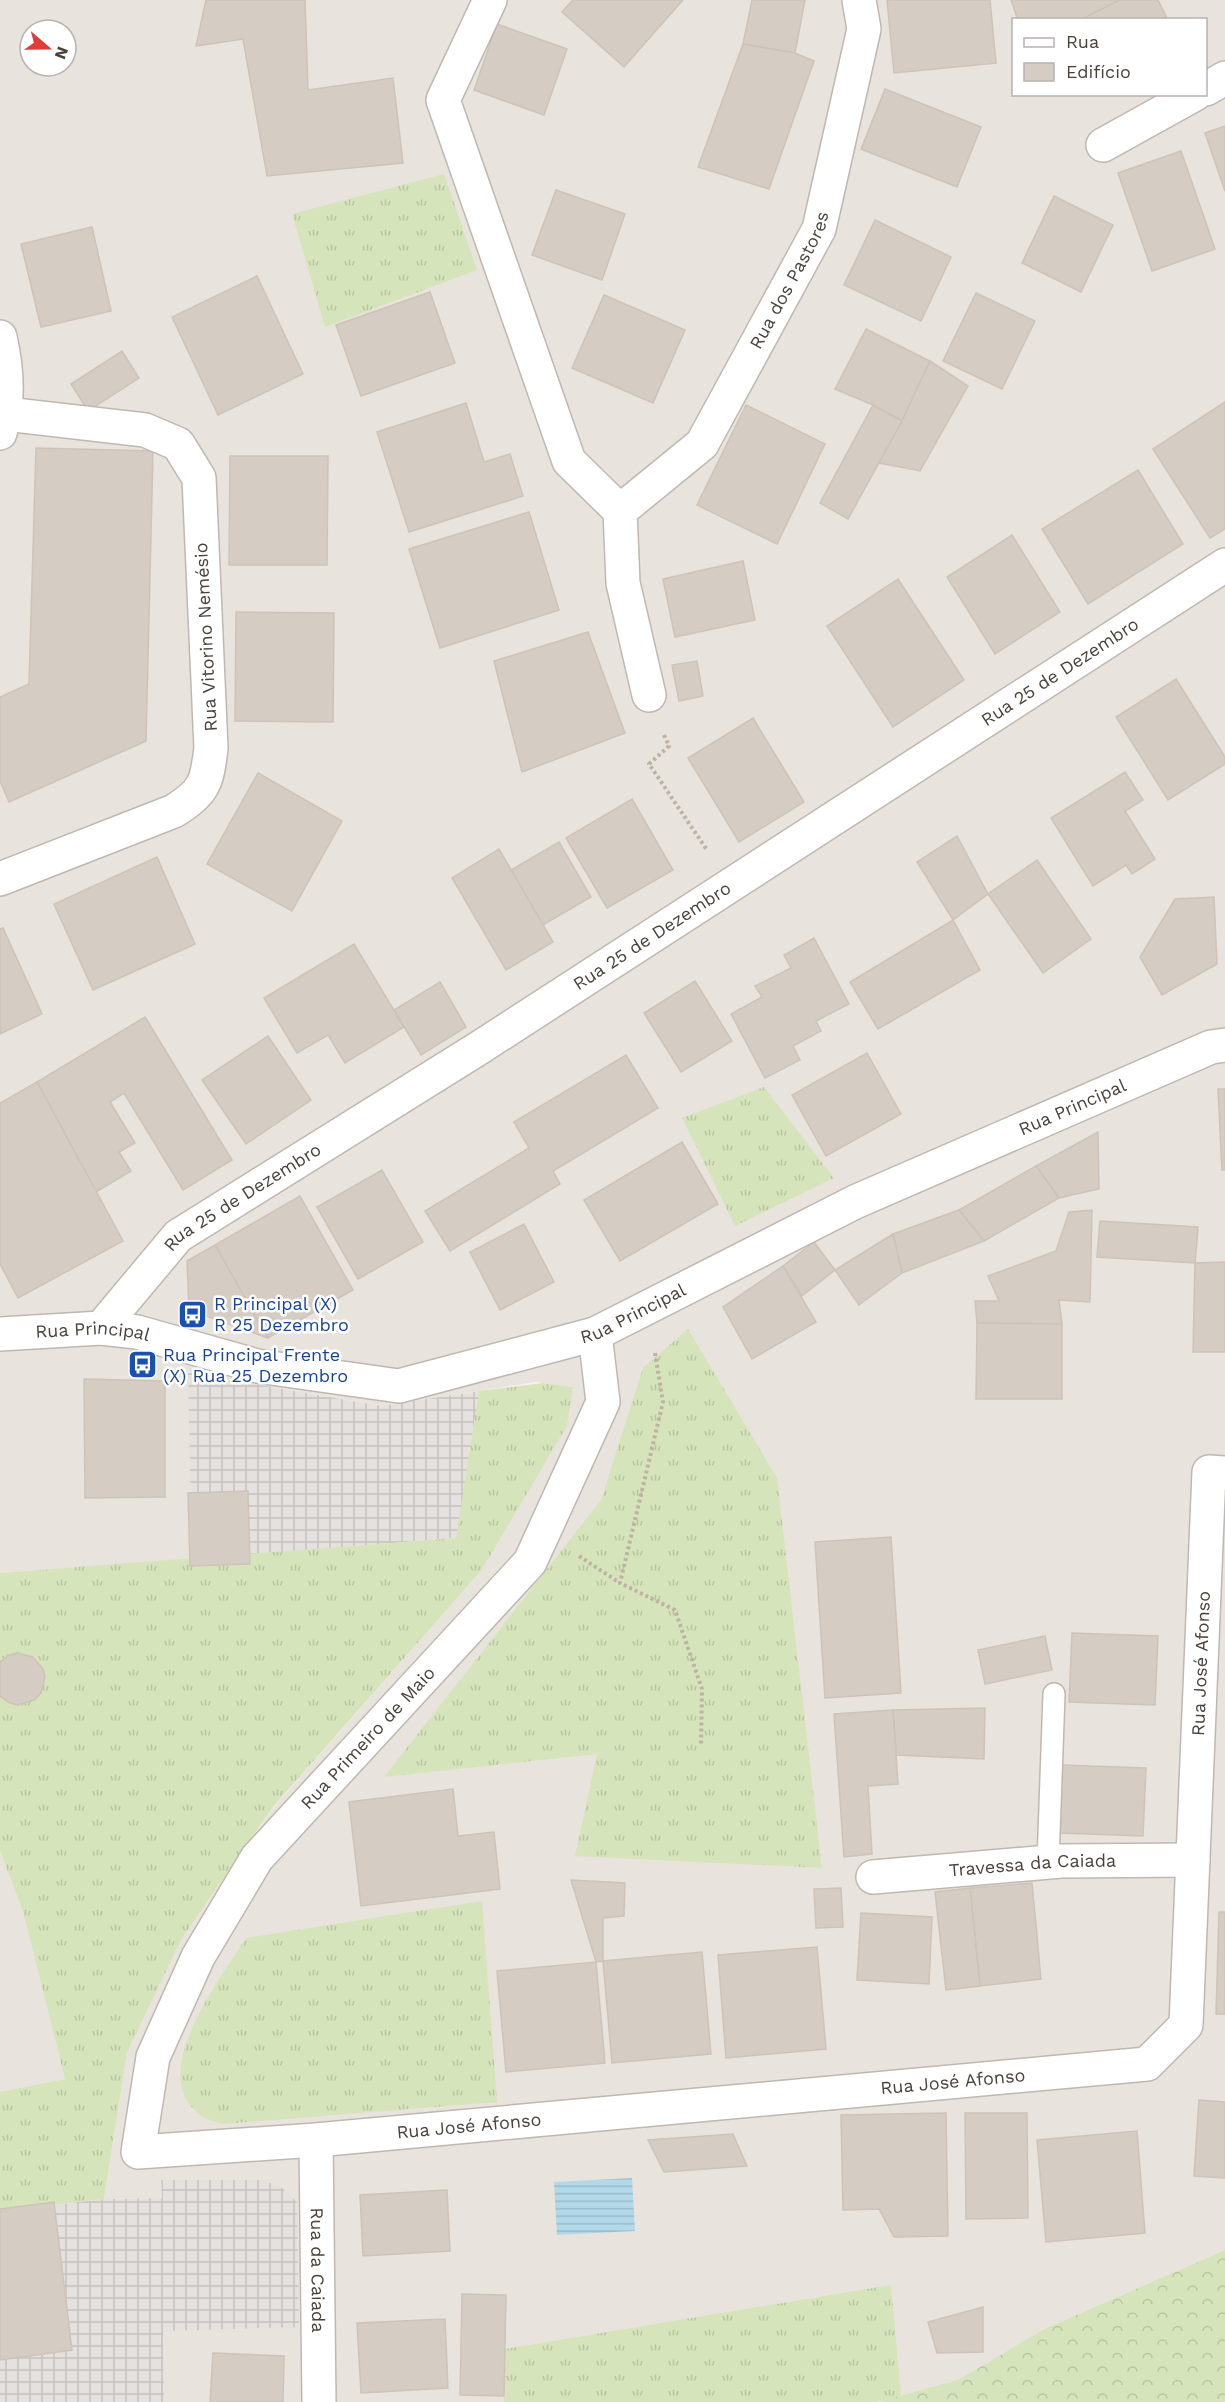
<svg xmlns="http://www.w3.org/2000/svg" width="1225" height="2402" font-family="'Work Sans',sans-serif">
<style>
.residential{fill:#e8e3dc;fill-rule:evenodd}
.industrial{fill:url(#industrial-grid)}
.grass{fill:url(#grass-tufts)}
.forest{fill:url(#forest-crowns)}
.water{fill:url(#water-rules)}
.building{fill:#d5ccc4;stroke:#cfc3b8;stroke-width:1.5}
.lines{fill:none;stroke-linecap:round;stroke-linejoin:round}
.service-casing{stroke:#bfb8b0;stroke-width:24}
.minor-casing{stroke:#bfb8b0;stroke-width:36}
.path{stroke:#bfb2a3;stroke-width:4;stroke-dasharray:3 3;stroke-linecap:butt}
.service{stroke:#fff;stroke-width:21}
.minor{stroke:#fff;stroke-width:33}
.labels{text-anchor:middle;stroke-width:5;stroke-linejoin:round;paint-order:stroke}
.street-label{font-size:18px;fill:#49423b;stroke:#fff}
.transit-label{font-size:18px;fill:#164399;stroke:#fff;text-anchor:start}
</style>
<defs>
<pattern id="industrial-grid" width="8" height="8" patternUnits="userSpaceOnUse" patternTransform="scale(1.5)"><rect width="8" height="8" fill="#e5e1de"/><path d="M0 4h8M4 0v8" fill="none" stroke="#c6c2bf"/></pattern>
<pattern id="grass-tufts" width="24" height="20" patternUnits="userSpaceOnUse" patternTransform="scale(1.5)"><rect width="24" height="20" fill="#d6e4bb"/><path d="M3 7l-1-3M5 7V3M7 7l1-3M15 17l-1-3M17 17v-4M19 17l1-3" fill="none" stroke="#b9c5a2"/></pattern>
<pattern id="forest-crowns" width="20" height="18" patternUnits="userSpaceOnUse" patternTransform="scale(1.5)"><rect width="20" height="18" fill="#d6e4bb"/><path d="M2 6a3 3 0 1 1 6 0M12 15a3 3 0 1 1 6 0" fill="none" stroke="#b9c5a2"/></pattern>
<pattern id="water-rules" width="6" height="5" patternUnits="userSpaceOnUse" patternTransform="scale(1.5)"><rect width="6" height="5" fill="#b2d9e9"/><path d="M0 2.5h6" fill="none" stroke="#9bbbc9"/></pattern>
</defs>
<rect width="100%" height="100%" fill="#f5f1ed"/>
<g class="residential">
<path d="M 0,0 L 1225,0 L 1225,2250 L 1044,2329 L 957,2381 L 878,2402 L 164,2402 L 162,2331 L 282,2189 L 262,2180 L 161,2180 L 162,2198 L 104,2199 L 127,2053 L 181,1940 L 273,1808 L 481,1571 L 573,1387 L 535,1382 L 381,1406 L 189,1372 L 192,1559 L 0,1573 ZM 1014,20 L 1206,20 L 1206,94 L 1014,94 ZM 30,30 L 66,30 L 66,66 L 30,66 Z"/>
<polygon points="0,1851 23,1912 65,2079 0,2092"/>
</g>
<g class="industrial">
<polygon points="188,1372 381,1406 479,1391 457,1538 192,1559"/>
<polygon points="161,2180 263,2180 282,2188 297,2202 299,2327 163,2331 164,2402 0,2402 0,2211 104,2199 162,2198"/>
</g>
<g class="grass">
<polygon points="444,174 477,270 325,327 292,214"/>
<polygon points="764,1087 834,1178 735,1226 682,1118"/>
<polygon points="688,1329 777,1478 822,1868 575,1856 597,1754 384,1777 601,1500 643,1368"/>
<polygon points="543,1383 573,1387 567,1426 481,1571 273,1807 181,1940 127,2053 104,2199 0,2211 0,2092 65,2079 23,1912 0,1851 0,1573 456,1538 479,1391"/>
<path d="M 482,1901 L 497,2102 L 222,2124 C 215,2121 206,2120 200,2115 C 145,2074 221,1978 246,1938 Z"/>
<polygon points="891,2285 901,2396 877,2402 504,2402 505,2349"/>
</g>
<polygon class="forest" points="1225,2250 1225,2402 878,2402 958,2380 1044,2329"/>
<polygon class="water" points="632,2178 635,2231 557,2235 554,2182"/>
<g class="building">
<polygon points="206,0 305,0 308,90 393,78 403,163 267,176 243,39 196,46"/>
<polygon points="573,0 683,0 624,67 562,12"/>
<polygon points="752,0 805,0 795,53 743,44"/>
<polygon points="887,0 990,0 996,63 894,73"/>
<polygon points="1011,0 1120,0 1080,20 1018,20"/>
<polygon points="1120,0 1158,0 1168,20 1080,20"/>
<polygon points="497,24 567,49 544,115 474,90"/>
<polygon points="743,44 795,53 814,61 769,189 698,167"/>
<polygon points="885,89 981,127 957,187 861,149"/>
<polygon points="1225,126 1225,191 1205,133"/>
<polygon points="1181,151 1215,249 1152,271 1118,173"/>
<polygon points="556,190 625,214 602,280 532,255"/>
<polygon points="1054,196 1113,225 1081,292 1022,263"/>
<polygon points="875,220 951,257 921,321 844,285"/>
<polygon points="92,227 111,311 41,327 21,244"/>
<polygon points="257,276 303,374 218,415 172,317"/>
<polygon points="430,292 455,363 361,396 336,325"/>
<polygon points="976,293 1035,321 1002,389 943,361"/>
<polygon points="604,295 685,330 653,403 572,368"/>
<polygon points="866,329 930,361 902,421 873,405 835,389"/>
<polygon points="122,351 139,378 88,411 71,384"/>
<polygon points="930,361 968,386 920,471 879,463 902,421"/>
<polygon points="1225,402 1225,529 1210,538 1153,449"/>
<polygon points="466,403 484,462 510,454 523,496 409,532 377,432"/>
<polygon points="746,405 825,444 777,544 697,505"/>
<polygon points="873,405 902,421 848,519 820,503"/>
<polygon points="36,448 153,451 146,741 9,802 0,781 0,697 29,684"/>
<polygon points="230,456 328,456 327,565 229,565"/>
<polygon points="1138,470 1183,544 1088,604 1042,529"/>
<polygon points="529,512 559,610 440,648 409,549"/>
<polygon points="1012,535 1060,612 995,654 947,577"/>
<polygon points="743,561 755,620 675,637 663,579"/>
<polygon points="898,579 964,680 893,727 827,626"/>
<polygon points="236,612 334,613 333,722 235,721"/>
<polygon points="588,632 625,733 522,772 494,661"/>
<polygon points="697,661 703,696 679,701 672,665"/>
<polygon points="1176,679 1225,757 1225,764 1168,800 1116,717"/>
<polygon points="753,718 804,802 739,842 688,758"/>
<polygon points="1125,772 1143,800 1125,811 1155,859 1132,874 1126,865 1093,886 1051,818"/>
<polygon points="258,773 342,821 292,911 207,864"/>
<polygon points="632,799 673,870 607,908 566,838"/>
<polygon points="957,836 988,894 953,920 917,862"/>
<polygon points="559,842 591,897 543,925 511,870"/>
<polygon points="499,849 553,942 506,970 452,878"/>
<polygon points="157,857 195,944 93,990 54,904"/>
<polygon points="1037,860 1091,939 1043,973 988,894"/>
<polygon points="1214,897 1217,964 1162,995 1140,957 1175,899"/>
<polygon points="953,920 980,970 878,1029 850,982"/>
<polygon points="3,928 42,1014 0,1034 0,929"/>
<polygon points="814,938 849,1004 816,1021 821,1031 793,1046 800,1060 765,1078 731,1014 762,997 755,986 791,968 784,955"/>
<polygon points="354,944 404,1027 345,1063 328,1035 297,1053 264,998"/>
<polygon points="695,981 732,1041 681,1072 644,1013"/>
<polygon points="440,982 466,1027 421,1055 394,1010"/>
<polygon points="145,1017 232,1160 183,1190 124,1093 110,1102 135,1143 119,1152 131,1171 96,1192 37,1082"/>
<polygon points="268,1036 311,1100 246,1144 202,1080"/>
<polygon points="867,1053 901,1114 826,1156 792,1095"/>
<polygon points="626,1055 658,1108 553,1171 560,1184 450,1251 425,1211 529,1148 514,1122"/>
<polygon points="37,1082 123,1241 18,1298 0,1264 0,1103"/>
<polygon points="1218,1089 1225,1089 1225,1170 1222,1170"/>
<polygon points="1098,1132 1099,1189 1059,1198 1036,1166"/>
<polygon points="682,1142 718,1204 620,1261 584,1200"/>
<polygon points="1036,1166 1059,1198 984,1241 959,1210"/>
<polygon points="382,1170 423,1242 358,1279 317,1207"/>
<polygon points="300,1196 353,1290 268,1338 215,1245"/>
<polygon points="959,1210 984,1241 902,1273 893,1234"/>
<polygon points="1092,1210 1090,1302 1059,1300 1062,1324 977,1323 975,1301 999,1301 988,1276 1056,1251 1069,1212"/>
<polygon points="1100,1221 1198,1227 1195,1263 1097,1257"/>
<polygon points="524,1224 554,1282 500,1310 470,1252"/>
<polygon points="893,1234 902,1273 859,1305 835,1270"/>
<polygon points="814,1242 835,1270 802,1296 783,1266"/>
<polygon points="215,1245 268,1338 189,1310 187,1261"/>
<polygon points="1225,1262 1225,1352 1193,1352 1195,1263"/>
<polygon points="783,1266 816,1322 752,1359 723,1307"/>
<polygon points="977,1323 1062,1324 1062,1399 976,1399"/>
<polygon points="84,1379 165,1381 165,1497 85,1498"/>
<polygon points="248,1491 250,1564 190,1566 188,1493"/>
<polygon points="891,1537 901,1693 825,1698 815,1542"/>
<polygon points="1072,1633 1158,1636 1155,1705 1069,1702"/>
<polygon points="1045,1636 1052,1670 985,1684 978,1650"/>
<polygon points="17,1653 33,1657 43,1669 45,1677 41,1693 34,1700 18,1705 10,1703 0,1696 0,1662 9,1655"/>
<polygon points="985,1708 984,1759 896,1755 893,1710"/>
<polygon points="893,1710 898,1784 868,1786 872,1854 844,1857 834,1714"/>
<polygon points="1061,1765 1146,1768 1143,1836 1059,1833"/>
<polygon points="453,1789 458,1836 494,1832 500,1889 361,1906 349,1802"/>
<polygon points="571,1880 625,1883 624,1916 603,1918 603,1961 596,1962"/>
<polygon points="1032,1883 1041,1979 980,1986 970,1888"/>
<polygon points="841,1888 843,1927 816,1928 814,1889"/>
<polygon points="970,1888 980,1986 946,1990 935,1892"/>
<polygon points="1219,1912 1225,1912 1225,2014 1216,2014"/>
<polygon points="861,1913 932,1917 929,1984 857,1980"/>
<polygon points="817,1947 826,2049 726,2058 718,1955"/>
<polygon points="702,1952 711,2054 612,2063 603,1961"/>
<polygon points="596,1962 605,2063 506,2072 497,1971"/>
<polygon points="1199,2100 1225,2102 1225,2178 1194,2176"/>
<polygon points="946,2113 948,2236 894,2237 879,2209 843,2210 841,2115"/>
<polygon points="965,2113 1027,2113 1028,2218 966,2219"/>
<polygon points="1137,2131 1145,2233 1046,2242 1037,2140"/>
<polygon points="733,2134 747,2166 664,2172 648,2140"/>
<polygon points="447,2190 450,2251 363,2256 360,2195"/>
<polygon points="54,2202 72,2350 0,2360 0,2209"/>
<polygon points="462,2294 506,2295 504,2396 460,2395"/>
<polygon points="983,2307 983,2352 937,2353 928,2322"/>
<polygon points="445,2319 448,2388 361,2393 357,2323"/>
<polygon points="213,2353 284,2356 283,2402 210,2402"/>
</g>
<g class="lines">
<defs>
<polyline id="service" points="1048,1862 1054,1694"/>
<g id="minor">
<polyline points="490,0 443,100 569,461 620,511 623,583 649,695"/>
<polyline points="1206,89 1225,78"/>
<polyline points="1103,145 1195,94"/>
<path d="M 0,337 C 7,368 9,403 0,433"/>
<path id="s1" d="M 620,511 L 702,444 L 819,229 L 864,29 L 859,0"/>
<path d="M 0,879 L 174,811 C 205,792 207,782 211,748 L 199,478 L 178,444 L 145,430 L 6,414"/>
<path id="s2" d="M 101,1328 L 178,1236 L 479,1048 L 1225,565"/>
<path id="s3" d="M 0,1334 L 101,1328 L 137,1332 L 257,1366 L 399,1386 L 595,1334 L 855,1202 L 1211,1047 L 1225,1045"/>
<path id="s4" d="M 595,1334 L 603,1402 L 530,1562 L 257,1858 L 198,1957 L 153,2057 L 138,2152 L 316,2140 L 1147,2064 L 1186,2025 L 1209,1472 L 1225,1473"/>
<path id="s5" d="M 873,1877 L 1061,1861 L 1193,1860"/>
<path id="s6" d="M 316,2140 L 319,2402"/>
</g>
</defs>
<use href="#service" class="service-casing"/>
<use href="#minor" class="minor-casing"/>
<g class="path">
<polyline points="664,735 669,746 649,764 707,850"/>
<polyline points="655,1353 663,1402 620,1583 675,1610 702,1689 701,1744"/>
<polyline points="579,1556 620,1583"/>
</g>
<use href="#service" class="service"/>
<use href="#minor" class="minor"/>
</g>
<defs>
<symbol id="bus-square" viewBox="-11 -11 22 22"><rect x="-9" y="-9" width="18" height="18" rx="4" fill="#1a4fb4" stroke="#fff"/><path d="M-5-6H5V4H4V6H2V4H-2V6H-4V4H-5ZM-3.5-4V0h7V-4ZM-3.5 1.2v1.5H-2V1.2ZM2 1.2v1.5H3.5V1.2Z" fill="#fff"/></symbol>
</defs>
<g fill-rule="evenodd">
<use href="#bus-square" x="176" y="1298" width="33" height="33"/>
<use href="#bus-square" x="126" y="1348" width="33" height="33"/>
</g>
<g class="labels">
<g class="street-label">
<text dy="6" stroke="none"><textPath href="#s1" startOffset="292">Rua dos Pastores</textPath></text>
<text transform="translate(206 637) rotate(-93)" y="6">Rua Vitorino Nemésio</text>
<text dy="6" stroke="none"><textPath href="#s2" startOffset="1167">Rua 25 de Dezembro</textPath></text>
<text dy="6" stroke="none"><textPath href="#s2" startOffset="681">Rua 25 de Dezembro</textPath></text>
<text dy="6" stroke="none"><textPath href="#s3" startOffset="1137">Rua Principal</textPath></text>
<text dy="6" stroke="none"><textPath href="#s2" startOffset="195">Rua 25 de Dezembro</textPath></text>
<text dy="6" stroke="none"><textPath href="#s3" startOffset="651">Rua Principal</textPath></text>
<text dy="6" stroke="none"><textPath href="#s3" startOffset="93">Rua Principal</textPath></text>
<text dy="6" stroke="none"><textPath href="#s4" startOffset="2398">Rua José Afonso</textPath></text>
<text transform="translate(368 1738) rotate(-47)" y="6">Rua Primeiro de Maio</text>
<text dy="6" stroke="none"><textPath href="#s5" startOffset="160">Travessa da Caiada</textPath></text>
<text dy="6" stroke="none"><textPath href="#s4" startOffset="1786">Rua José Afonso</textPath></text>
<text dy="6" stroke="none"><textPath href="#s4" startOffset="1300">Rua José Afonso</textPath></text>
<text dy="6" stroke="none"><textPath href="#s6" startOffset="130">Rua da Caiada</textPath></text>
</g>
<g class="transit-label">
<text x="214" y="1310">R Principal (X)<tspan x="214" dy="21">R 25 Dezembro</tspan></text>
<text x="163" y="1361">Rua Principal Frente<tspan x="163" dy="21">(X) Rua 25 Dezembro</tspan></text>
</g>
</g>
<rect x="1012" y="18" width="195" height="78" fill="#ffffff" stroke="#b6b3b1" stroke-width="1.5"/>
<rect x="1024" y="38" width="30" height="9" fill="#ffffff" stroke="#b6b3b1" stroke-width="1.5"/>
<text x="1066" y="48" font-size="18" fill="#49423b">Rua</text>
<rect x="1024" y="63" width="30" height="18" fill="#d5ccc4" stroke="#b6b3b1" stroke-width="1.5"/>
<text x="1066" y="78" font-size="18" fill="#49423b">Edifício</text>
<g transform="translate(48 48) rotate(110)"><circle r="28" fill="#ffffff" stroke="#b6b3b1" stroke-width="1.5"/>
<path d="M0-4.5L10 22L0 15L-10 22Z" fill="#e13d38"/>
<text y="-9" font-size="16" font-weight="bold" text-anchor="middle" fill="#49423b">N</text>
</g>
</svg>
